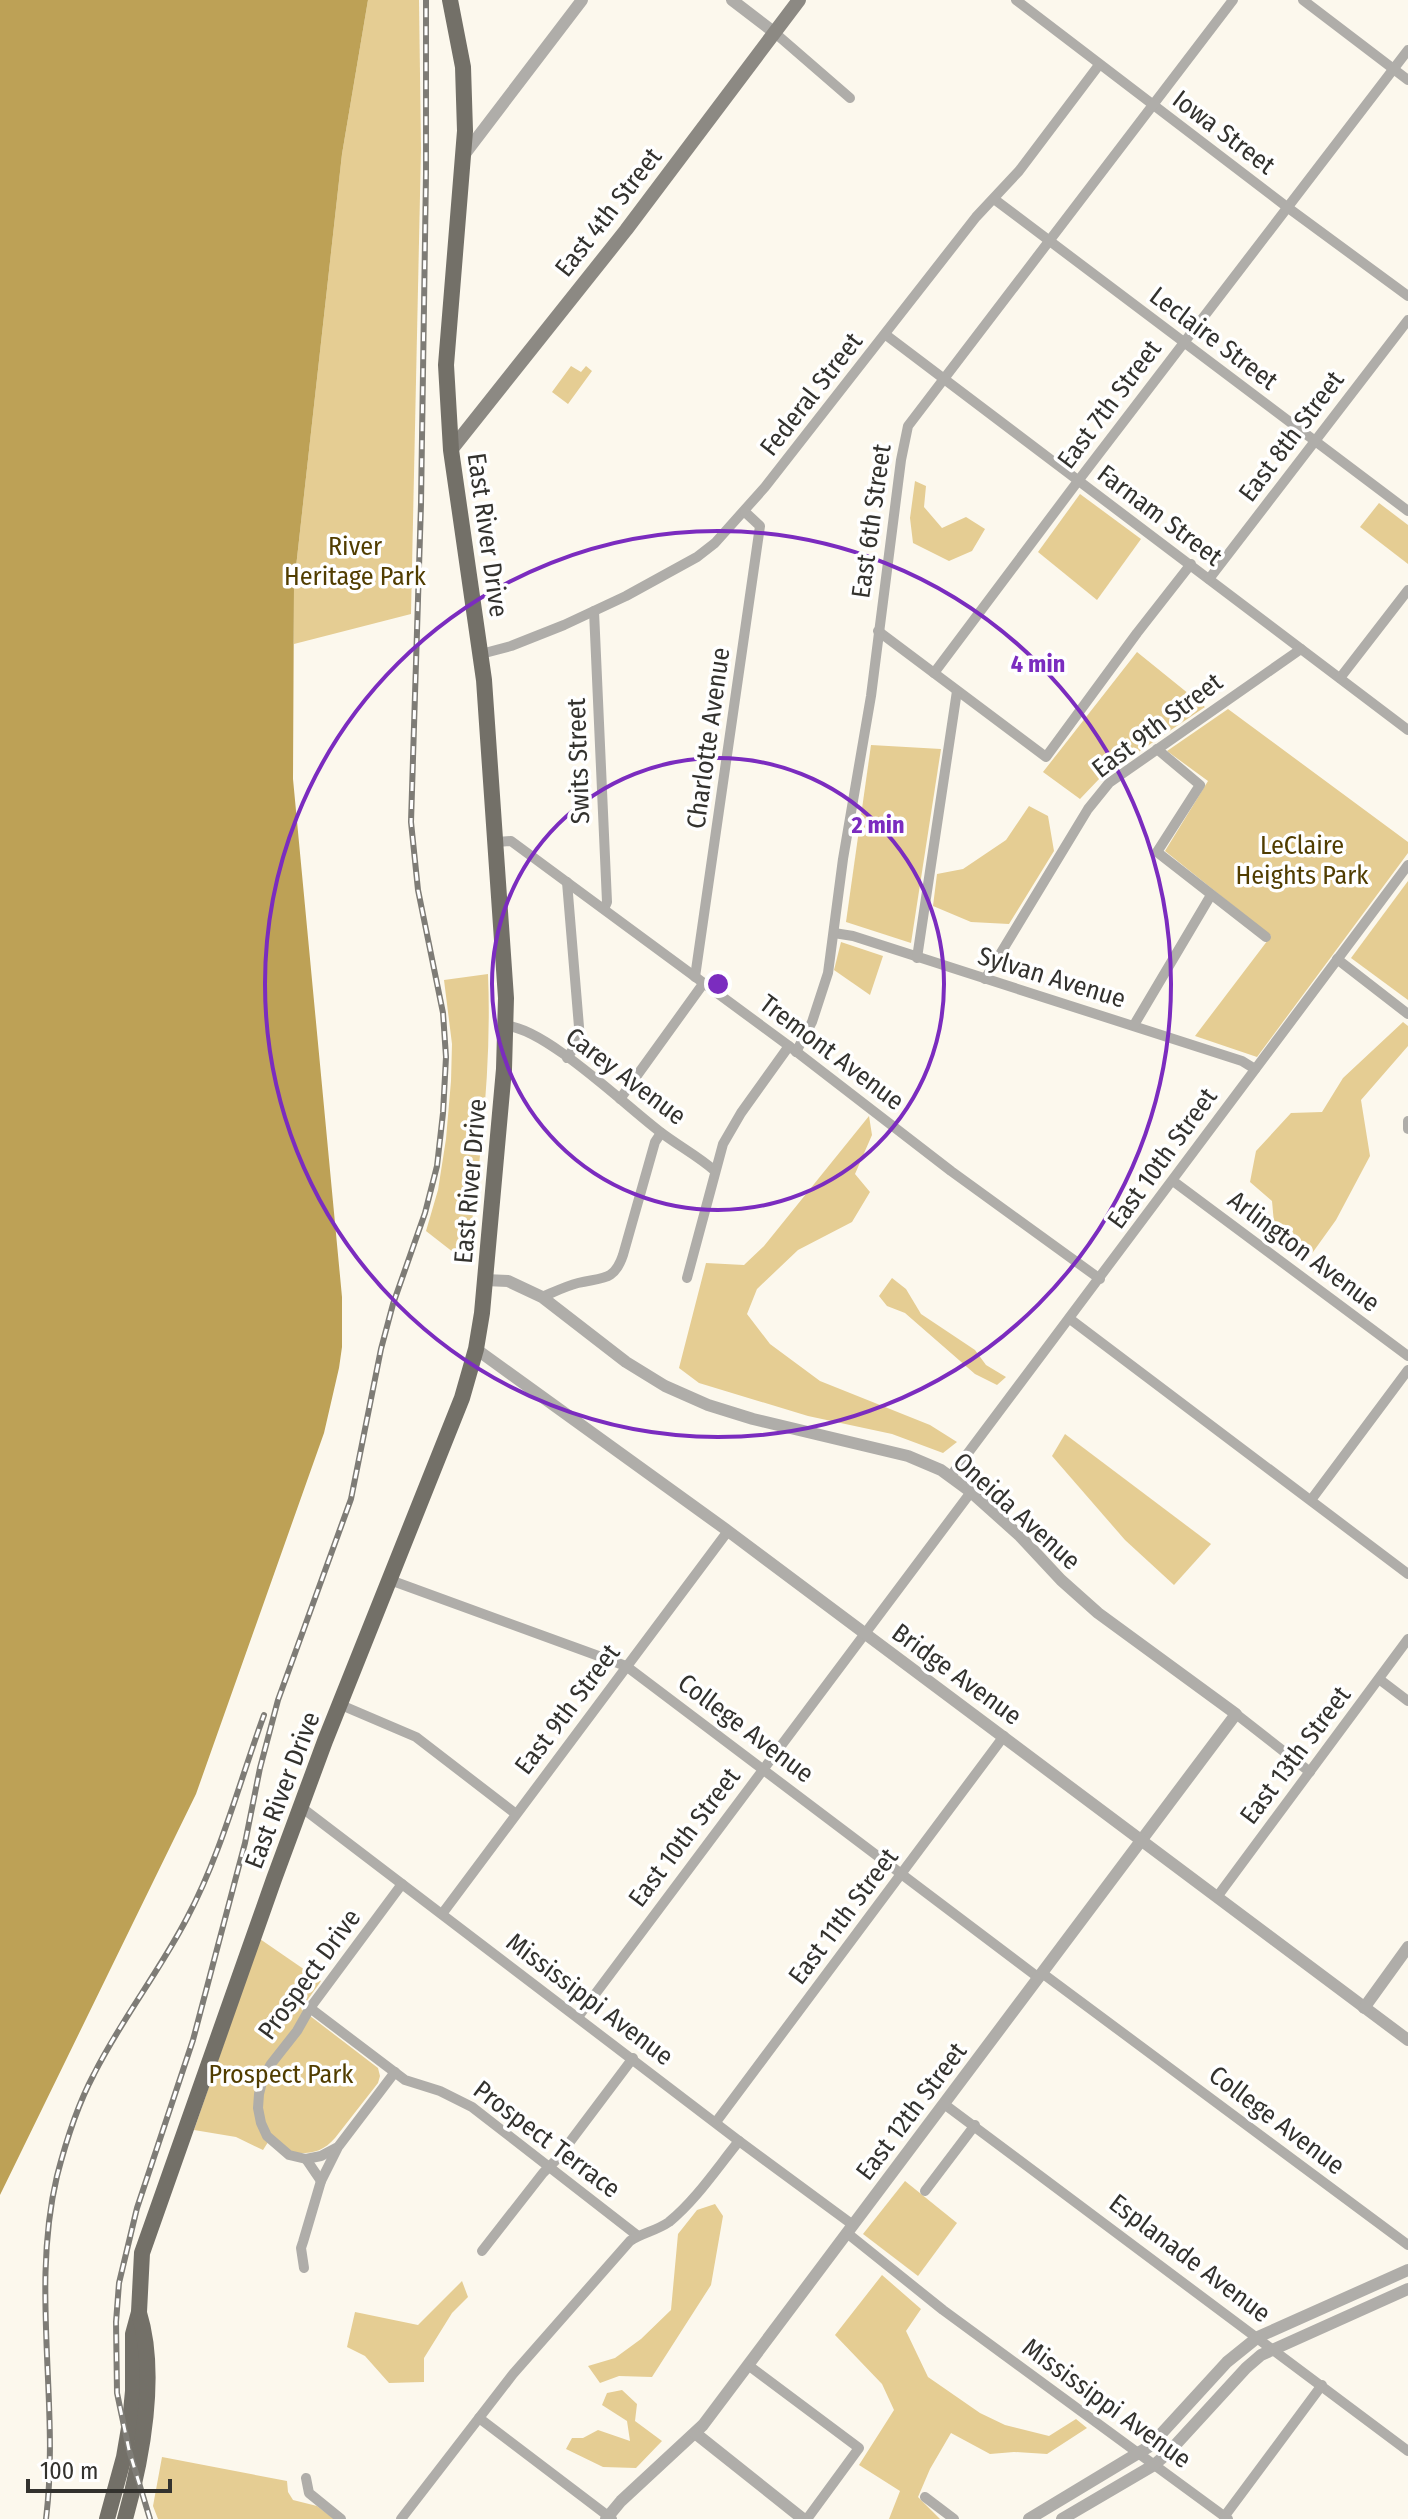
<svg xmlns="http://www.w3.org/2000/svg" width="1408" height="2519" font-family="'Fira Sans Condensed',sans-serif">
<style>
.green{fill:#e5cd93}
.water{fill:#bda156}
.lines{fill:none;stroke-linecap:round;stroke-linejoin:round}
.minor{stroke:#afada9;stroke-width:10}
.tertiary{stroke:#afada9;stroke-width:12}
.secondary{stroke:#8c8983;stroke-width:14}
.primary{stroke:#737068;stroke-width:16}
.rail-casing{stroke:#7e7c76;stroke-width:6}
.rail{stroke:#fff;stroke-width:3;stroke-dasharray:9;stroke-linecap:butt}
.ring{fill:none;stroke:#7b2cbf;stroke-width:4}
.labels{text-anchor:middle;stroke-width:7;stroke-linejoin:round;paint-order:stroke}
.street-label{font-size:26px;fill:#33322e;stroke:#fff}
.park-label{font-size:26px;fill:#513d00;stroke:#fff}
.centre{fill:#7b2cbf;stroke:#fff;stroke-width:4}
.ring-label{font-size:24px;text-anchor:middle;font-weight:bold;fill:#7b2cbf;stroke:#fff;stroke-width:7;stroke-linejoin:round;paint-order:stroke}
</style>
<rect width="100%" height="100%" fill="#fcf8ed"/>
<g class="green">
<polygon points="368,0 419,0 421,149 411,614 294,644 294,585 342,154"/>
<polygon points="571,366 581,372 586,366 592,371 568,404 552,392"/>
<polygon points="915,481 926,486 924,507 942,528 966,517 985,529 972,551 949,561 913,543 910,518"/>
<polygon points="1080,494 1141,539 1097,600 1038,552"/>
<polygon points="1379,503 1408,525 1408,564 1360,527"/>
<polygon points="1137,652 1205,707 1100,778 1080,799 1043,772"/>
<polygon points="1228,709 1408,842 1408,853 1257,1057 1195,1036 1271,936 1165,851 1208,781 1167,751"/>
<polygon points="871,745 941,749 911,943 846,922"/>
<polygon points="1029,806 1048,816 1054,851 1009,924 971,922 933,906 937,874 963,869 1006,840"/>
<polygon points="1408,881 1408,1000 1351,958"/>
<polygon points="841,942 883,956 870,995 834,970"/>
<path d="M 488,974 C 492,1069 480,1165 467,1259 L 458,1256 L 426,1231 L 438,1190 L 446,1139 L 451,1081 L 452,1044 L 444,980 Z"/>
<polygon points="1403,1022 1408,1026 1408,1046 1361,1100 1370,1156 1336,1220 1308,1259 1275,1234 1272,1201 1250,1182 1256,1151 1291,1113 1322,1112 1343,1078"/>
<polygon points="869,1116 872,1135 855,1174 870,1192 852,1222 798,1250 757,1289 747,1314 770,1344 820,1381 930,1425 957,1442 943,1453 892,1434 808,1416 699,1383 679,1368 706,1263 744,1265 764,1246"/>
<polygon points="892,1278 906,1289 921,1314 975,1350 986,1365 1006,1377 997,1385 975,1374 905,1313 887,1306 879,1296"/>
<polygon points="1065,1434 1211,1544 1174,1585 1125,1540 1052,1456"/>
<path d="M 260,1939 L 321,1981 L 301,2009 L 378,2068 L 380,2076 L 378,2083 L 335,2138 C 323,2152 311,2154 293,2153 L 272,2136 L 263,2150 L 236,2137 L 194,2130 Z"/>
<polygon points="905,2181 957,2223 918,2276 863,2234"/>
<polygon points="715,2204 723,2216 711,2285 652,2377 619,2376 600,2383 588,2366 615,2358 641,2339 671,2310 678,2234 697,2210"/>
<polygon points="882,2275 921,2309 906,2331 928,2377 980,2413 1005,2425 1049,2436 1076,2419 1087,2428 1047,2454 1014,2452 990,2454 951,2433 930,2469 918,2497 940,2519 889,2519 900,2491 859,2465 894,2410 882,2384 835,2335"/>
<polygon points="462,2281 468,2297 452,2313 424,2358 424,2382 389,2383 365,2356 347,2347 355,2312 418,2325"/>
<polygon points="622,2390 637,2404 635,2421 662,2441 636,2468 603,2467 566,2449 572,2438 583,2438 598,2430 630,2441 627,2421 602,2405 607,2393"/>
<polygon points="162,2457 287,2481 288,2492 293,2500 317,2506 334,2519 158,2519 153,2506"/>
</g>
<polygon class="water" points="0,0 368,0 342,154 294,585 293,779 342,1297 342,1347 339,1368 324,1433 196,1794 0,2195"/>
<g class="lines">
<g class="minor">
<polyline points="1016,0 1287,207 1408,296"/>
<polyline points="1303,0 1408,80"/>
<polyline points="775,33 850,98"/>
<polyline points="994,199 1408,511"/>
<polyline points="886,335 1408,730"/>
<polyline points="1209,579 1408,320"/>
<polyline points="594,611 607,902 604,909"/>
<polyline points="878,631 1046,757 1137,633 1191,564"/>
<polyline points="481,654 511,646 564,625 626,596 697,557 715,543 765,487 976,217 1019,171 1099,65"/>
<polyline points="934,673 1078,481 1408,50"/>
<polyline points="1340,678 1408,590"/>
<polyline points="1157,749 1200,785 1157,852 1266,937"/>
<polyline points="497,842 511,841 789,1046 951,1171 1100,1279"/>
<polyline points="834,933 853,936 1242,1061 1255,1069"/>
<polyline points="917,958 957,691"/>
<polyline points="1337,959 1408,1014"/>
<polyline points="695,977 760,526 745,512"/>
<polyline points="985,979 1088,809 1109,783 1301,649"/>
<polyline points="1134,1025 1211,895"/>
<path d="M 506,1026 C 544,1027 626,1106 659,1131 C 677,1145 698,1156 715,1171"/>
<polyline points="796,1052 812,1022 828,973 843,859 871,696 901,460 908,426 1233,0"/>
<polyline points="567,1058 580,1039 567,882"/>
<polyline points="620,1099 703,984"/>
<polyline points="1408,1121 1408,1129"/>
<polyline points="1173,1181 1408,1356"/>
<polyline points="687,1278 723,1144 741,1113 789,1046"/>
<path d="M 542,1297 C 554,1292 566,1286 578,1283 C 602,1277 614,1282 623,1255 L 655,1142 L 661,1133"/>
<polyline points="1070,1319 1408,1574"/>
<polyline points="950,1477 1408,865"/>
<polyline points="1311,1500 1408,1370"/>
<polyline points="390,1580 626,1666 1039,1978"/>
<polyline points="1379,1679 1408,1701"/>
<polyline points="341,1705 416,1737 516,1814"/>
<polyline points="1236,1714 1310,1772"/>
<polyline points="301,1807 739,2141 853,2225"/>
<polyline points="1217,1897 1408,1639"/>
<polyline points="442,1914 728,1531"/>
<polyline points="1042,1973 1408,2245"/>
<polyline points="310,2008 405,2080 440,2091 472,2107 638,2236"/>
<polyline points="578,2017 971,1492"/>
<polyline points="395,2072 338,2147 321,2156 306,2159 289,2155 267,2136 261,2123 258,2108 259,2094 263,2078 271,2064 297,2031 310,2008 402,1884"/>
<polyline points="944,2104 1408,2451"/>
<polyline points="716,2122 1004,1736"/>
<polyline points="306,2159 321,2181"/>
<polyline points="925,2191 975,2125"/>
<polyline points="847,2233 943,2310 1228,2519"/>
<polyline points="482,2251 543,2173 557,2159 633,2058"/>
<polyline points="304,2268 301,2248 303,2242 321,2181 337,2149"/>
<polyline points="748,2365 859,2448 807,2519"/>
<polyline points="479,2418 612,2519"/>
<polyline points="306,2478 309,2493 341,2519"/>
<polyline points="925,2497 954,2519"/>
<polyline points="1224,2517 1322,2385"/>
<path d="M 401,2519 L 513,2374 L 630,2241 C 642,2233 656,2231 669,2222 C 696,2200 717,2168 739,2141"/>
</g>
<g class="tertiary">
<polyline points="732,0 775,33"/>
<polyline points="464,155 582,0"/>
<polyline points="485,1280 508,1281 542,1297 626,1362 665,1386 708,1405 753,1419 908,1456 941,1470 971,1492 1019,1535 1061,1580 1098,1613 1236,1714 703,2425 621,2501 606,2519"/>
<polyline points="476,1349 728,1531 1408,2040"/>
<polyline points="1364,2008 1408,1947"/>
<polyline points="695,2433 803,2519"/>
<polyline points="1029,2519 1150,2446 1227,2362 1258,2337 1408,2270"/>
<polyline points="1062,2519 1154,2465 1168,2453 1246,2368 1261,2355 1408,2289"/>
</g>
<polyline class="secondary" points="451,450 626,230 799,0"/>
<g class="primary">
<polyline points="107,2519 124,2457 130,2422 133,2391 133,2334 139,2312 142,2253 274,1879 325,1741 462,1398 476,1349 482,1313 504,1069 506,998 484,680 451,450 446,365 465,131 463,67 450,0"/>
<path d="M 125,2519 C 142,2459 158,2374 139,2313"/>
</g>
<defs>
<g id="rail">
<path d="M 46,2519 C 60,2405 30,2290 57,2176 C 66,2141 77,2106 94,2074 C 121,2020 159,1972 187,1918 C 221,1854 239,1783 264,1715"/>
<polyline points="150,2519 129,2450 117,2393 116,2322 119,2283 137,2208 193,2040 245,1843 260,1768 278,1700 351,1499 381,1349 393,1304 425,1213 437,1166 443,1113 446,1057 443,1013 418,890 411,822 421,504 426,174 426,0"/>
</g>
</defs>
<use href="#rail" class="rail-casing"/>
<use href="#rail" class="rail"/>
</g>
<g class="ring">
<circle cx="718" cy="984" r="226"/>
<circle cx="718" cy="984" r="453"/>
</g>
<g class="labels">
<g class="street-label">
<text transform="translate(1224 132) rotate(37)" y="9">Iowa Street</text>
<text transform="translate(608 212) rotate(-52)" y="9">East 4th Street</text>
<text transform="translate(1214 338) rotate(37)" y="9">Leclaire Street</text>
<text transform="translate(811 394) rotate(-52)" y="9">Federal Street</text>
<text transform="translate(1109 404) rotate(-53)" y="9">East 7th Street</text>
<text transform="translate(1291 436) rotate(-53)" y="9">East 8th Street</text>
<text transform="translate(1160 515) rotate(37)" y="9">Farnam Street</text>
<text transform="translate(871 521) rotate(-82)" y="9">East 6th Street</text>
<text transform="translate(488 535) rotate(82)" y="9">East River Drive</text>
<text transform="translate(1157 725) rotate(-37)" y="9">East 9th Street</text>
<text transform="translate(708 738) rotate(-82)" y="9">Charlotte Avenue</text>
<text transform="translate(578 761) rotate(-92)" y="9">Swits Street</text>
<text transform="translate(1052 977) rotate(17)" y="9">Sylvan Avenue</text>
<text transform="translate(832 1052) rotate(37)" y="9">Tremont Avenue</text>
<text transform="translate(626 1076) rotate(37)" y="9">Carey Avenue</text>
<text transform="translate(1162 1158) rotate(-54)" y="9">East 10th Street</text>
<text transform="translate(470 1181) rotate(-85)" y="9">East River Drive</text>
<text transform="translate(1304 1251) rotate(37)" y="9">Arlington Avenue</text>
<text transform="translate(1017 1511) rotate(42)" y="9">Oneida Avenue</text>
<text transform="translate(957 1674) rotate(36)" y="9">Bridge Avenue</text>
<text transform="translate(567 1709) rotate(-53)" y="9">East 9th Street</text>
<text transform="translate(746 1728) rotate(37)" y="9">College Avenue</text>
<text transform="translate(1295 1755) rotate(-53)" y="9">East 13th Street</text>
<text transform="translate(282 1790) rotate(-69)" y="9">East River Drive</text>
<text transform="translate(684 1837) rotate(-53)" y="9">East 10th Street</text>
<text transform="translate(843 1916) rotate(-53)" y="9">East 11th Street</text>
<text transform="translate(309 1974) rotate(-54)" y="9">Prospect Drive</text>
<text transform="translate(590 1999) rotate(37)" y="9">Mississippi Avenue</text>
<text transform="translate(911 2111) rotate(-53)" y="9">East 12th Street</text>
<text transform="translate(1277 2120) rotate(37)" y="9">College Avenue</text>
<text transform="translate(547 2139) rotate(37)" y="9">Prospect Terrace</text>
<text transform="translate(1190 2258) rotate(37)" y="9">Esplanade Avenue</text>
<text transform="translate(1107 2403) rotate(36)" y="9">Mississippi Avenue</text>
</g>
<g class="park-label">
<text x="355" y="555">River<tspan x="355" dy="30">Heritage Park</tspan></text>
<text x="1302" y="854">LeClaire<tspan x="1302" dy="30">Heights Park</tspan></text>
<text x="281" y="2083">Prospect Park</text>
</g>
</g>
<circle cx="718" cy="984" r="12" class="centre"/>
<g class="ring-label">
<text x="1038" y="672">4 min</text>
<text x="878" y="833">2 min</text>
</g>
<path d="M28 2479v12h142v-12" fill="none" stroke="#33322e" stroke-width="4"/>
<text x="40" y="2479" font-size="24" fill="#33322e" stroke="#ffffff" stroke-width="6" paint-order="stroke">100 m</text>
</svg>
